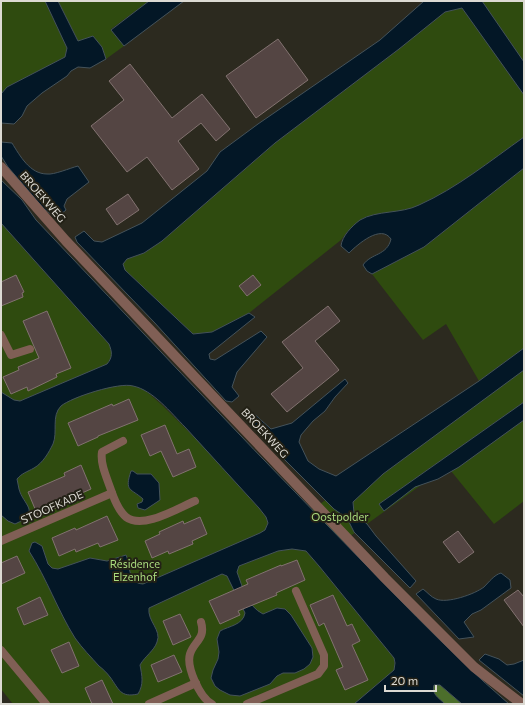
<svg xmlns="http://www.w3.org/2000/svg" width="525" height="705" font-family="Commissioner,sans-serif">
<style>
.green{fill:#2f4b0f}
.forest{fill:#4c6e2b}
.water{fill:#031726;stroke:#44525a}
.building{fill:#544543;stroke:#827270}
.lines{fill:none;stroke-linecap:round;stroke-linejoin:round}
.service{stroke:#805f55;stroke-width:8}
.minor{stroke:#805f55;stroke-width:10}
.labels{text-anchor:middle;stroke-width:4;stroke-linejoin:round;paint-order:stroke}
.street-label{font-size:11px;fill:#dcdad3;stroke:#232116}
.park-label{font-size:11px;fill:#abdd7f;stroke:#232116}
</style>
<rect width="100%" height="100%" fill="#2c2a1f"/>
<g class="green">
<polygon points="1,1 45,1 67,48 65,57 7,87 1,94"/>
<polygon points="58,1 149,1 111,29 124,46 106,59 102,47 78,41"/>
<polygon points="462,1 524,1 524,83"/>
<path d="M 462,7 L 524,95 L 524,137 C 492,160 454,189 419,206 C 396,216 371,223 347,232 L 341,240 L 249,313 L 212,332 L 193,334 L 125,270 L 123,264 L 127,259 L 144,253 L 162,241 L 275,143 L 399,49 L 445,12 Z"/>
<polygon points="524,168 524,348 479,381 446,324 423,340 372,274 424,247"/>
<polygon points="1,223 109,344 146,391 162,405 209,452 259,508 306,551 319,566 394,658 395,663 394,670 354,704 13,704 1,689"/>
<polygon points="524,362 524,411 335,547 304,515"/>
<polygon points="524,420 524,501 494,524 451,471"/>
</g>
<path class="forest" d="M 433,685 L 440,685 L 462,704 L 445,704 C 439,698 431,694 433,685 Z"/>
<g class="water">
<polygon points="45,1 58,1 78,41 93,36 102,47 106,59 90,68 78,67 71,71 67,76 42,93 27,106 22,116 14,124 1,123 1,94 7,87 65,57 67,48"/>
<polygon points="149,1 184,1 124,46 111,30"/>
<polygon points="424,1 482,1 524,62 524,95 462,8 445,12 399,49 275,143 162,241 144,253 127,259 123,264 125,270 193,334 212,332 249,313 255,317 209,354 210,359 215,360 261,331 267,337 237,372 232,387 239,396 232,402 226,401 154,322 77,242 75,237 84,231 94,241 102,242 142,223 207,171 220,152 258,124 380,40"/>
<path d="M 524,137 L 524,168 L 424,247 L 372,274 L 367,271 L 363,265 C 371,253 387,256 391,239 C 381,224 358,244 349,253 L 341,246 C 342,236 352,226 360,220 C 377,210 401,214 419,205 C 457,188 490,161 524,137 Z"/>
<path d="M 1,142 L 12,143 C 20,156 30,174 47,174 C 54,175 70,168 78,166 L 89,182 L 67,199 L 64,206 L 66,210 L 56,218 L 44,209 L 8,167 L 1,156 Z"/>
<path d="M 1,180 L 22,200 L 36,220 C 133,322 229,425 327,525 C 387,586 445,649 509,704 L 462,704 L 440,685 L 434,685 C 431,694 439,698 445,704 L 354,704 L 394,670 L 395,663 L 394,658 L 319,566 L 306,551 L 292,549 L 278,551 L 239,566 L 237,572 C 243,588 247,606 263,614 L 277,608 L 285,609 L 291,615 L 312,648 L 313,657 L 310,664 L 304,669 L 295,673 L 283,673 L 277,676 L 270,684 L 240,696 L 230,695 L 220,690 L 215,686 L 211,678 L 213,670 L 218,659 L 219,652 L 217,639 L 220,631 C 229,626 243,625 245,613 L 227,576 L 222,574 L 149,608 C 147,621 162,630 157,642 C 154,651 145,656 140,665 C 142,676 144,684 138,694 C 120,698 119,689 110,677 C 107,673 103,669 99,666 C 91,657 82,648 75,638 C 58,611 47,579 29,551 L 32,543 L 35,542 L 42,546 L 48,564 L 52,568 L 58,569 L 90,558 L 107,561 L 126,555 C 131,566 127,583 143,584 L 260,533 L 265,530 L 268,523 L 266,517 L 259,508 C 234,481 210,454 185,427 C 171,413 153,390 133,386 C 119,382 72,397 61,406 C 51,416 58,432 53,444 C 49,452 43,463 34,468 C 27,472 22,473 17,479 C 18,482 18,486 19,489 C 23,505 42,512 15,524 L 8,521 L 1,515 L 1,392 L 14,400 L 20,401 L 107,364 C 113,357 112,352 109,344 L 1,223 Z"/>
<polygon points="524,348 524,370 383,474 353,502 354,513 367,524 376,536 416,581 410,588 354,532 347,518 334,509 256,431 246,417 251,411 271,429 292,423 345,379 348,383 335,397 325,411 313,421 301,435 299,442 308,461 319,469 336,476 479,381"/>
<polygon points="524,402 524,420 459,467 438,479 415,487 384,511 379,504"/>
<path d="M 131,471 L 133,471 L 137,474 L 151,474 L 159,483 L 160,500 L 145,510 L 138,508 L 137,504 L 142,502 L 143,499 C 131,488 124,492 131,471 Z"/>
<path d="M 501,573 L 510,580 L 511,588 L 481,610 L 472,614 L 464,622 L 474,637 L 459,639 L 416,594 L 423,589 C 427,592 431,597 436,599 C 447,604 475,594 484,587 C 489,582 494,575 501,573 Z"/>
<polygon points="485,654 499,659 507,665 514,664 524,660 524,696 479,660"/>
</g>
<g class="building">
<polygon points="278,39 308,80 256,118 226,76"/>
<polygon points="130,64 172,118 202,94 230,129 216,141 201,123 178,141 199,169 172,190 147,157 127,172 91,126 124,100 109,81"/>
<polygon points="128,194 139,210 117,225 106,209"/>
<polygon points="16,275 24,292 22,293 23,297 1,306 1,282"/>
<polygon points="253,275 261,285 247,296 239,286"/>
<polygon points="328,306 340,321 315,341 339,370 287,412 271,394 303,368 282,342"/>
<polygon points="47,311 71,368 56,374 57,377 28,391 27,387 11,394 3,377 19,370 18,367 39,358 23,321"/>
<polygon points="129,399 138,420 98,436 98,437 78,446 68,423 112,404 113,406"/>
<polygon points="165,425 177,454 189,449 196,467 173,477 161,451 150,456 141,435"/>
<polygon points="81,465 91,489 57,504 58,507 38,516 28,492 65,476 64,473"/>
<polygon points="107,516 118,540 100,547 98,543 76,552 75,549 59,556 52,538 75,528 76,530"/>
<polygon points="200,517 207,534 192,541 193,544 169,554 168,551 152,558 145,541 160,534 159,532 183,521 184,524"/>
<polygon points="458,531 474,552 459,563 443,542"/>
<polygon points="17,556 25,573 1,584 1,563"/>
<polygon points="297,560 305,580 276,593 277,595 238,611 240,615 220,624 209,601 248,584 246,580 281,565 281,566"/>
<polygon points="518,590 524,597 524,627 504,600"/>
<polygon points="333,595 347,626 352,624 360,641 352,645 368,680 345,690 336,670 343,667 324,623 319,626 310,605"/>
<polygon points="40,597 48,615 24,625 17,608"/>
<polygon points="180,614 191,637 173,645 163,621"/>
<polygon points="69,642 79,666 62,673 51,650"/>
<polygon points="174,655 182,672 158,682 151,665"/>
<polygon points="102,680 113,704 92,704 85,688"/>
</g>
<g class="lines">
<g class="service">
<polyline points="1,335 11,355 30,349"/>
<path d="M 123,441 L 102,452 C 100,464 107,478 111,490 C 114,499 119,511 126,517 C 143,530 178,508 195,501"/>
<polyline points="1,541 112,493"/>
<path d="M 201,622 C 206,639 194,641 190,654 C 186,667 200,698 212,704"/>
<polyline points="1,650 46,704"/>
<polyline points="149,704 196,683"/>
<polyline points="247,704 318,674 324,666 324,655 296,591"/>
</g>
<polyline class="minor" points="1,167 66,241 385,578 474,667 522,704"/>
</g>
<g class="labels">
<g class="street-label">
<text transform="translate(43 197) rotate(49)" y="4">BROEKWEG</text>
<text transform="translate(265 433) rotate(47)" y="4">BROEKWEG</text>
<text transform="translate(52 507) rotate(-24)" y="4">STOOFKADE</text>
</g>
<g class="park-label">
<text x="340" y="521">Oostpolder</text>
<text x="135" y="568">Résidence<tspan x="135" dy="13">Elzenhof</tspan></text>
</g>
</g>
<rect width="525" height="705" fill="none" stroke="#dcdad3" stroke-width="4"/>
<path d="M385 685v6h51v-6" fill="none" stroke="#dcdad3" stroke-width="2"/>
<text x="391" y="685" font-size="12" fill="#dcdad3" stroke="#232116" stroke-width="3" paint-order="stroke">20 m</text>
</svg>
